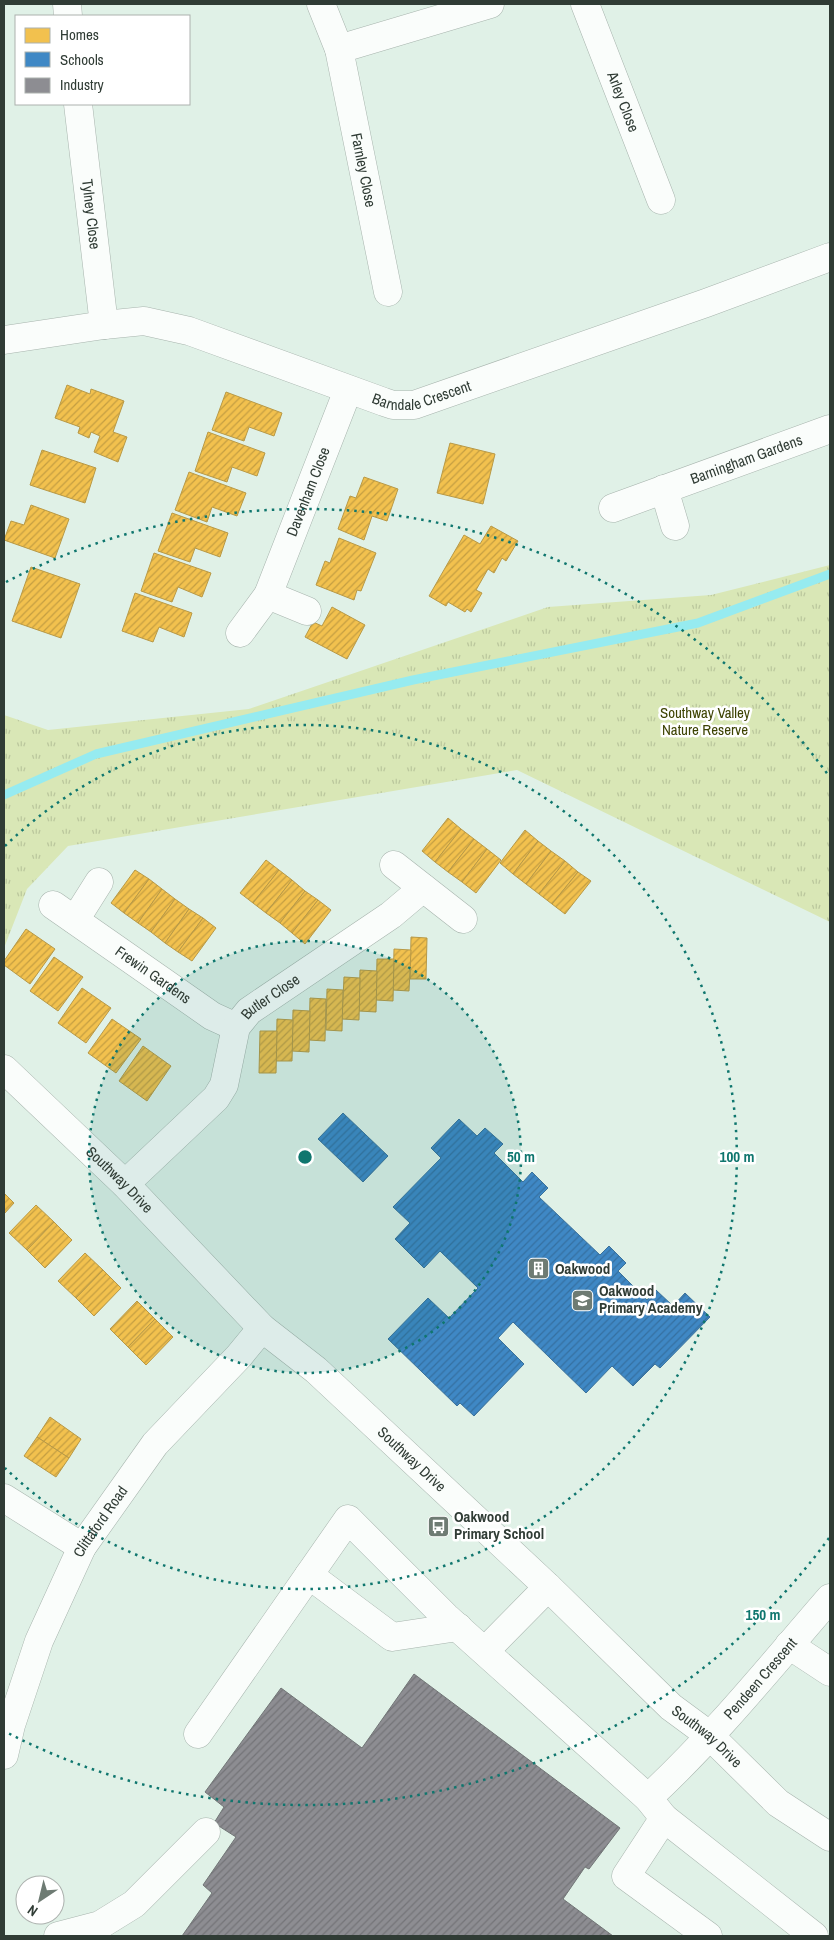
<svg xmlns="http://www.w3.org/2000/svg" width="834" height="1940" font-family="'Archivo Narrow',sans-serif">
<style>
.park{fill:url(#park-tufts)}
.homes{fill:url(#homes-hatch);stroke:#b89946}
.schools{fill:url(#schools-hatch);stroke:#3a719a}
.industry{fill:url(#industry-hatch);stroke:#717576}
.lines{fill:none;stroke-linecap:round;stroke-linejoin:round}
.stream{stroke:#96ebf0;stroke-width:9}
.minor-casing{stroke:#a7b4ad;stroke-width:29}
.minor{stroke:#fafdfb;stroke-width:28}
.ring{fill:none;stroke:#0f766e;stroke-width:2.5;stroke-dasharray:2.5 5}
.labels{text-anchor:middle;stroke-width:5;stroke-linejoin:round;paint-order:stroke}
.street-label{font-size:15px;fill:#303c35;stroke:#fff}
.park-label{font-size:15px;fill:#3d4303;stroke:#fff}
.poi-label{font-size:15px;font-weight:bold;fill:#303c35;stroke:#fff;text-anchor:start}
.centre{fill:#0f766e;stroke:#fff;stroke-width:2.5}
.ring-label{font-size:15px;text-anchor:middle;font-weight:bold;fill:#0f766e;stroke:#fff;stroke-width:5;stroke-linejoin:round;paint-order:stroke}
</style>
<defs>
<pattern id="park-tufts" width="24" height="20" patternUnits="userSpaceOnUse" patternTransform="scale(1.25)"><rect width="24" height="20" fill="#d9e7b6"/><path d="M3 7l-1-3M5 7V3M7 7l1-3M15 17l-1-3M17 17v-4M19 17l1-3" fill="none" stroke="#bbc79d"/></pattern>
<pattern id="homes-hatch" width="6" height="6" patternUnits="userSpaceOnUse" patternTransform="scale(1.25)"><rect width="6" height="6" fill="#f2c14e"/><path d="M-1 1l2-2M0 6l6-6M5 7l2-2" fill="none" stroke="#c49e42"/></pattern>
<pattern id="schools-hatch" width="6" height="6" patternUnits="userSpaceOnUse" patternTransform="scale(1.25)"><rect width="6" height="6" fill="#3f88c5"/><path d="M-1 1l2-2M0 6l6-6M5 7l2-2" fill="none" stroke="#3570a1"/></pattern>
<pattern id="industry-hatch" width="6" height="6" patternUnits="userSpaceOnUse" patternTransform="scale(1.25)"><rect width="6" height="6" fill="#8d8d92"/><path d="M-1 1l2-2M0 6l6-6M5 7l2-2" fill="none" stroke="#747478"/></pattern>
</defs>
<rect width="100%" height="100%" fill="#e0f1e7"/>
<polygon class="park" points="830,565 830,922 517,770 68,846 27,889 4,948 4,715 48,730 249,709 548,607 711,595"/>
<g class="homes">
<polygon points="67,385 90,394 91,389 124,401 113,432 127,437 118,462 94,452 100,436 91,432 89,438 78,433 80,427 55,418"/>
<polygon points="226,392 282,413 274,436 249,427 244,441 212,430"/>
<polygon points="208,432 265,453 257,476 232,467 227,482 195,471"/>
<polygon points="450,443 495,454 483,504 437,493"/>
<polygon points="42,450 96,468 85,503 30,485"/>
<polygon points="189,472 246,493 237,516 212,507 207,522 175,510"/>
<polygon points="364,477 398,489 387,521 372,516 364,540 338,529 350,496 356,498"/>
<polygon points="31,505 69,519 55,558 4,540 11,521 24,525"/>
<polygon points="172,513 228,533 220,557 195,548 190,562 158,551"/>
<polygon points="491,526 518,541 506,561 502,558 494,573 488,569 476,590 482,593 471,612 467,609 465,612 448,602 446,606 429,596 464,535 480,544"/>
<polygon points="339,538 376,553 361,591 357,590 354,600 316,585 325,561 330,563"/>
<polygon points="154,553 211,573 202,597 178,587 172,602 141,591"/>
<polygon points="31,567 80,584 61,638 12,621"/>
<polygon points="135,593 192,613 184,637 159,627 153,642 122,631"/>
<polygon points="332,607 365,625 347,659 305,637 313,622 322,626"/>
<polygon points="448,818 461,829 435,862 422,851"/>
<polygon points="461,829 474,839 448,872 435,862"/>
<polygon points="525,830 538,841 513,874 500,863"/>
<polygon points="474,839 487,849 462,882 448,872"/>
<polygon points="538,841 551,851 526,884 513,874"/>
<polygon points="487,849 501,860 476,893 462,882"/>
<polygon points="551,851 565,861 539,894 526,884"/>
<polygon points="266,860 279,870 253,903 240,893"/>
<polygon points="565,861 578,872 552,904 539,894"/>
<polygon points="135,870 149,879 124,913 111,903"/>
<polygon points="279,870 292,880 266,913 253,903"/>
<polygon points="578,872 591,881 565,914 552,904"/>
<polygon points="149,879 162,889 138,923 124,913"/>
<polygon points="292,880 305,891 280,923 266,913"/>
<polygon points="162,889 175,899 151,932 138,923"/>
<polygon points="305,891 318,900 292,933 280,923"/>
<polygon points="175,899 189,909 165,943 151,932"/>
<polygon points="318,900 331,910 305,944 292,933"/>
<polygon points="189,909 203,918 178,952 165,943"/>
<polygon points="203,918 216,928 192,961 178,952"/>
<polygon points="26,929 55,949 30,984 4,965 4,961"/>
<polygon points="411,937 427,938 426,979 410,979"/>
<polygon points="394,949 411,950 409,991 393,990"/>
<polygon points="54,957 83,977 58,1011 30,991"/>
<polygon points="377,959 394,959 393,1001 376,1000"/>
<polygon points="360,970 377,971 376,1012 359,1011"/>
<polygon points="344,977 360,978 359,1020 342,1019"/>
<polygon points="82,988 111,1008 86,1043 58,1023"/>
<polygon points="327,989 343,990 342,1031 326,1030"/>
<polygon points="310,998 326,999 325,1041 309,1040"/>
<polygon points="293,1010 310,1011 309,1052 292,1051"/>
<polygon points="112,1019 141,1039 116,1073 88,1053"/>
<polygon points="277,1019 293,1020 292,1061 276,1061"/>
<polygon points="260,1031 277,1031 276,1073 259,1073"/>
<polygon points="143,1046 171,1066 147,1101 119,1081"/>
<polygon points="4,1193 14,1203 4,1214"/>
<polygon points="36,1205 54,1222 27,1250 9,1233"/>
<polygon points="54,1222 72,1240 45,1268 27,1250"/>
<polygon points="85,1253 103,1270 76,1298 58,1281"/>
<polygon points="103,1270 121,1288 94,1316 76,1298"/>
<polygon points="137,1301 155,1319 128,1347 110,1329"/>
<polygon points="155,1319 173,1337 146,1365 128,1347"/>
<polygon points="50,1417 81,1439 69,1458 37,1437"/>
<polygon points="37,1437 69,1458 56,1477 24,1456"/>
</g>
<g class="schools">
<polygon points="343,1113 388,1156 363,1182 318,1139"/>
<polygon points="459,1119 477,1136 485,1128 503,1144 494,1153 523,1182 532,1172 548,1188 539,1197 600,1255 609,1246 626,1263 618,1271 647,1300 656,1290 673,1306 685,1293 710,1317 660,1368 655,1364 633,1386 612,1366 586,1393 513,1322 498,1338 524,1364 474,1416 460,1403 457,1406 388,1339 428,1298 449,1318 478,1288 440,1251 424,1268 395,1239 410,1223 393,1207 441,1158 431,1148"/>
</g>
<polygon class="industry" points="414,1674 620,1828 589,1869 585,1867 563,1899 613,1936 182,1936 212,1893 203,1885 236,1837 214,1823 224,1807 205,1792 281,1688 362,1748"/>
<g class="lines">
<polyline class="stream" points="4,795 96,754 413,680 698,623 830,574"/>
<defs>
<g id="minor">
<polyline points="67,4 68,16"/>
<path id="s1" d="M 321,4 L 339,49 L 388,292"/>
<path id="s2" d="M 585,4 L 661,200"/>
<polyline points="339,49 490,4"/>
<path id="s3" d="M 78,104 L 104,325"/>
<path id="s4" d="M 4,340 L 104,325 L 144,321 L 189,331 L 384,402 L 393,405 L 414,405 L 706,303 L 830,257"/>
<polyline points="664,489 675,526"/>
<path id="s5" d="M 613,508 L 830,429"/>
<polyline points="268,595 307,611"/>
<path id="s6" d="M 240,633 L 268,595 L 348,390"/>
<polyline points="394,865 463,919"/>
<path id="s7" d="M 53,905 L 212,1016 L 236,1027"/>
<polyline points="75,920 99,882"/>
<path id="s8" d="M 4,1069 L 125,1184 L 262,1328 L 316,1370 L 548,1587 L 671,1707 L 709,1735 L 778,1803 L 830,1837"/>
<path id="s9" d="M 125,1184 L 216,1098 L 224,1085 L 236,1027 L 249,1011 L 391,915 L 423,888"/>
<polyline points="4,1498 82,1547"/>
<polyline points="309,1575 392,1637 458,1627"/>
<polyline points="789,1645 830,1672"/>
<polyline points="485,1651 548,1587"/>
<polyline points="198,1734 348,1519 446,1617 648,1798 664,1818 814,1936"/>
<path id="s10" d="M 4,1755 L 11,1725 L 39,1641 L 82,1547 L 155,1444 L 239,1356 L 262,1328"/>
<path id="s11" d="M 648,1798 C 714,1737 771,1666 830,1598"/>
<polyline points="664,1818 626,1876 708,1936"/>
<polyline points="58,1936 100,1925 134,1904 206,1832"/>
</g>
</defs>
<use href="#minor" class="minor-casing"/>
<use href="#minor" class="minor"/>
</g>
<circle cx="305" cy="1157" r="216" fill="#0f766e" fill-opacity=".12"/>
<g class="ring">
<circle cx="305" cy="1157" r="216"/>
<path d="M5 846A432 432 0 1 1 5 1468"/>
<path d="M829 1538A648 648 0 0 1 6 1732M6 582A648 648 0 0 1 829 776"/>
</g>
<defs>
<symbol id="building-square" viewBox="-11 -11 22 22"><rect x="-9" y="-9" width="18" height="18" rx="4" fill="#6e7b73" stroke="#fff"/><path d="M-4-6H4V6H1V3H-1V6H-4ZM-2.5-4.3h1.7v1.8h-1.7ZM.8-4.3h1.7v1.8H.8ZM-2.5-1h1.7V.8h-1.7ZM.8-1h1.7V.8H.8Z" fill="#fff"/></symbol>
<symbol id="school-square" viewBox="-11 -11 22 22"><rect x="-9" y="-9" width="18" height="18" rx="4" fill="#6e7b73" stroke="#fff"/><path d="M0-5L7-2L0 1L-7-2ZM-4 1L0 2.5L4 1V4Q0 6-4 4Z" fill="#fff"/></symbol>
<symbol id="bus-square" viewBox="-11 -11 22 22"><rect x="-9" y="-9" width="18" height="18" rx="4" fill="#6e7b73" stroke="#fff"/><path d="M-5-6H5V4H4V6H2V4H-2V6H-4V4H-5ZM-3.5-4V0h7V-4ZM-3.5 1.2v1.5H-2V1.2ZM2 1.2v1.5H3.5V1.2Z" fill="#fff"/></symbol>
</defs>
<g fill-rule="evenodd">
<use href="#building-square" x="526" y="1256" width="25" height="25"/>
<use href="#school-square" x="570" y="1288" width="25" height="25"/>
<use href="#bus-square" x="426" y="1514" width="25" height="25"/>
</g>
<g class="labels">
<g class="street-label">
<text dy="5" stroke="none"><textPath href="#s2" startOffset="105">Arley Close</textPath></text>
<text dy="5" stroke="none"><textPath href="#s1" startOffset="172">Farnley Close</textPath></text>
<text dy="5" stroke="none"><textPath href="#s3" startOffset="111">Tylney Close</textPath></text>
<text dy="5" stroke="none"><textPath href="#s4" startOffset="434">Barndale Crescent</textPath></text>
<text dy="5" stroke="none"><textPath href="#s5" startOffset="142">Barningham Gardens</textPath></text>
<text dy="5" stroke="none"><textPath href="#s6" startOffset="158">Davenham Close</textPath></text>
<text dy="5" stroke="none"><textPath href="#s7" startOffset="122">Frewin Gardens</textPath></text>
<text dy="5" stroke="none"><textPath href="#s9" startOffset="246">Butler Close</textPath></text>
<text dy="5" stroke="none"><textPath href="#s8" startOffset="160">Southway Drive</textPath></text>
<text dy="5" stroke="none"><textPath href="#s8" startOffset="565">Southway Drive</textPath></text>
<text dy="5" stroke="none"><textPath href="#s10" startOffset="254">Clittaford Road</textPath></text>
<text dy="5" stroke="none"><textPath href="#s11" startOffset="164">Pendeen Crescent</textPath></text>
<text dy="5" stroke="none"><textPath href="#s8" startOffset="970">Southway Drive</textPath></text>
</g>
<g class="park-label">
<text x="705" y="718">Southway Valley<tspan x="705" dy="17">Nature Reserve</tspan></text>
</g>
<g class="poi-label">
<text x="555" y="1274">Oakwood</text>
<text x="599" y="1296">Oakwood<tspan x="599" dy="17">Primary Academy</tspan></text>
<text x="454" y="1522">Oakwood<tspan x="454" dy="17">Primary School</tspan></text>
</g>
</g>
<circle cx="305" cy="1157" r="8" class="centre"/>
<g class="ring-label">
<text x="521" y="1162">50 m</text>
<text x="737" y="1162">100 m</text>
<text x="763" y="1620">150 m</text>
</g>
<rect width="834" height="1940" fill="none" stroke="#303c35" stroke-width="10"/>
<rect x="15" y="15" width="175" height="90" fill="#ffffff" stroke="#acb1ae"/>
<rect x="25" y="28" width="25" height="15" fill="#f2c14e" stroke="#acb1ae"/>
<text x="60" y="40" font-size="15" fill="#303c35">Homes</text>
<rect x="25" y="52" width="25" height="15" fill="#3f88c5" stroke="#acb1ae"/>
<text x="60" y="65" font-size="15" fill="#303c35">Schools</text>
<rect x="25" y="78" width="25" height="15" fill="#8d8d92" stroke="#acb1ae"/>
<text x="60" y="90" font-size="15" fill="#303c35">Industry</text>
<g transform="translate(40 1900) rotate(215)"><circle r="24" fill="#ffffff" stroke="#acb1ae"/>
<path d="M0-4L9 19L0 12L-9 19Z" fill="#6e7b73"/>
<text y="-8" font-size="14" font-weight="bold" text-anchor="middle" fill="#303c35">N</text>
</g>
</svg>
